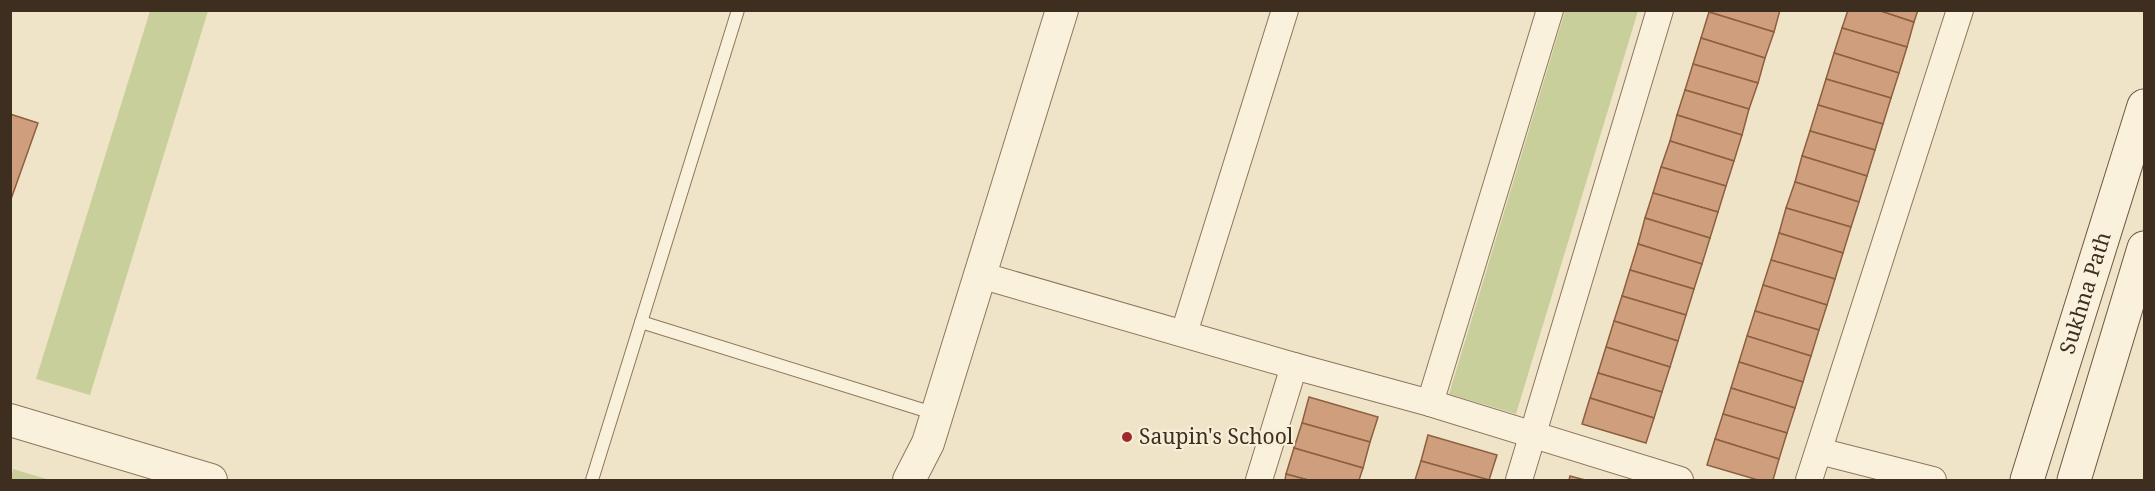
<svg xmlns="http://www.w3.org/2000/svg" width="2155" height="491" font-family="'Noto Serif',serif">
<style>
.green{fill:#c9cf9b}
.building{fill:#cf9f7d;stroke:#8d5f41;stroke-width:1.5}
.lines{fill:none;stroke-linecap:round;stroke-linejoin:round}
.service-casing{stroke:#8d765c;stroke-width:14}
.minor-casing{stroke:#8d765c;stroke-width:28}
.tertiary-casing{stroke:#8d765c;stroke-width:34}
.secondary-casing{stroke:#6f573f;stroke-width:35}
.service{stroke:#faf1dc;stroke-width:12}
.minor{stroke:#faf1dc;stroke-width:26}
.tertiary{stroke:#faf1dc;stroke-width:32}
.secondary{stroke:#faf1dc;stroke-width:33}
.poi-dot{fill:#9e2a2b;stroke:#f7eed8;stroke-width:2}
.labels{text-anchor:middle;stroke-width:4.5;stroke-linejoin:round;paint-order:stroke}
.street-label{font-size:21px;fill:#3d2e20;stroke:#f7eed8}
.poi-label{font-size:21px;fill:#3d2e20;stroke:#f7eed8;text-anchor:start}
</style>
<rect width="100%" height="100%" fill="#f0e4c8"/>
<g class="green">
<polygon points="150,11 208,11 90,395 36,379"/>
<polygon points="1565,11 1638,11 1516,414 1449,394"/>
<polygon points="13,469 50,480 11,480"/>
</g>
<g class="building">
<polygon points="1710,10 1780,10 1774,32 1709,12"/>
<polygon points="1848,10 1878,10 1914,22 1907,47 1842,28"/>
<polygon points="1878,10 1918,10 1914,22"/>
<polygon points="1709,12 1774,32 1765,58 1701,38"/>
<polygon points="1842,28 1907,47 1899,73 1834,53"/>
<polygon points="1701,38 1765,58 1758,83 1693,64"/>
<polygon points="1834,53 1899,73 1891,98 1826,79"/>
<polygon points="1693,64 1758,83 1749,109 1685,90"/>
<polygon points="1826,79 1891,98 1883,124 1818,105"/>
<polygon points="1685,90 1749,109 1742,135 1677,115"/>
<polygon points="1818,105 1883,124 1875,150 1810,131"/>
<polygon points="10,114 38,123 10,202"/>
<polygon points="1677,115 1742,135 1734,161 1670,141"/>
<polygon points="1810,131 1875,150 1867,176 1802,156"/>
<polygon points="1670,141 1734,161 1726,186 1661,167"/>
<polygon points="1802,156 1867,176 1859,202 1795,182"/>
<polygon points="1661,167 1726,186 1718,212 1653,193"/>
<polygon points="1795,182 1859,202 1851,227 1786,208"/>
<polygon points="1653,193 1718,212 1710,238 1645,218"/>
<polygon points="1786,208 1851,227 1843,253 1779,233"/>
<polygon points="1645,218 1710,238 1702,264 1638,244"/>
<polygon points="1779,233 1843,253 1835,279 1771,260"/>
<polygon points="1638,244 1702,264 1694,289 1630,270"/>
<polygon points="1771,260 1835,279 1827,305 1763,285"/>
<polygon points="1630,270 1694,289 1686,315 1622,296"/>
<polygon points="1763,285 1827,305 1819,330 1755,311"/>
<polygon points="1622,296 1686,315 1678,341 1614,321"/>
<polygon points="1755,311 1819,330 1811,356 1747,336"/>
<polygon points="1614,321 1678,341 1670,367 1606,347"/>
<polygon points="1747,336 1811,356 1803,382 1739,362"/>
<polygon points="1606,347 1670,367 1662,392 1598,373"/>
<polygon points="1739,362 1803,382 1795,408 1731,388"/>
<polygon points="1598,373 1662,392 1654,418 1590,398"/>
<polygon points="1731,388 1795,408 1787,433 1723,414"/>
<polygon points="1309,397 1378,417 1370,442 1302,423"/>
<polygon points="1590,398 1654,418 1646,443 1582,424"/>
<polygon points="1723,414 1787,433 1779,459 1715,439"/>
<polygon points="1302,423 1370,442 1363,468 1294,448"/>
<polygon points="1428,435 1497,455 1489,480 1421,461"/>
<polygon points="1715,439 1779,459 1773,480 1758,480 1707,465"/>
<polygon points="1294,448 1363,468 1359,480 1308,480 1286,474"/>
<polygon points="1421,461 1489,480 1415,480"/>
<polygon points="1286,474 1308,480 1285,480"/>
<polygon points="1570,476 1585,480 1569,480"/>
</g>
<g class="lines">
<defs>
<g id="service">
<polyline points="641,322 936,414"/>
<polyline points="592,480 738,10"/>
</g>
<g id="minor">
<polyline points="980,275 1294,366 1430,403 1680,480"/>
<polyline points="1184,333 1285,10"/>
<polyline points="1430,403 1550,10"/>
<polyline points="1819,451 1933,480"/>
<polyline points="1259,480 1294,366"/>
<polyline points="1519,480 1660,10"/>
<polyline points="1809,480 1960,10"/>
</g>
<g id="tertiary">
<polyline points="10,420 211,480"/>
<polyline points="909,480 928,443 1062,10"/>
</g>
<g id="secondary">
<path id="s1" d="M 2027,480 L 2144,106"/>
<polyline points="2074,480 2144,248"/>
</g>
</defs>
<use href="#service" class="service-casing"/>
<use href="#minor" class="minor-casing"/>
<use href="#tertiary" class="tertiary-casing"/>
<use href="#secondary" class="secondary-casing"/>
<use href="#service" class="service"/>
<use href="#minor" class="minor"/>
<use href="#tertiary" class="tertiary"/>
<use href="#secondary" class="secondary"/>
</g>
<circle class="poi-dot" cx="1127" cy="437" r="6"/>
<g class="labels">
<g class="street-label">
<text dy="7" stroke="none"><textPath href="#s1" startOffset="196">Sukhna Path</textPath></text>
</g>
<g class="poi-label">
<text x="1139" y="444">Saupin's School</text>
</g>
</g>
<rect width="2155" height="491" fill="none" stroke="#3d2e20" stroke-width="24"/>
</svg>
